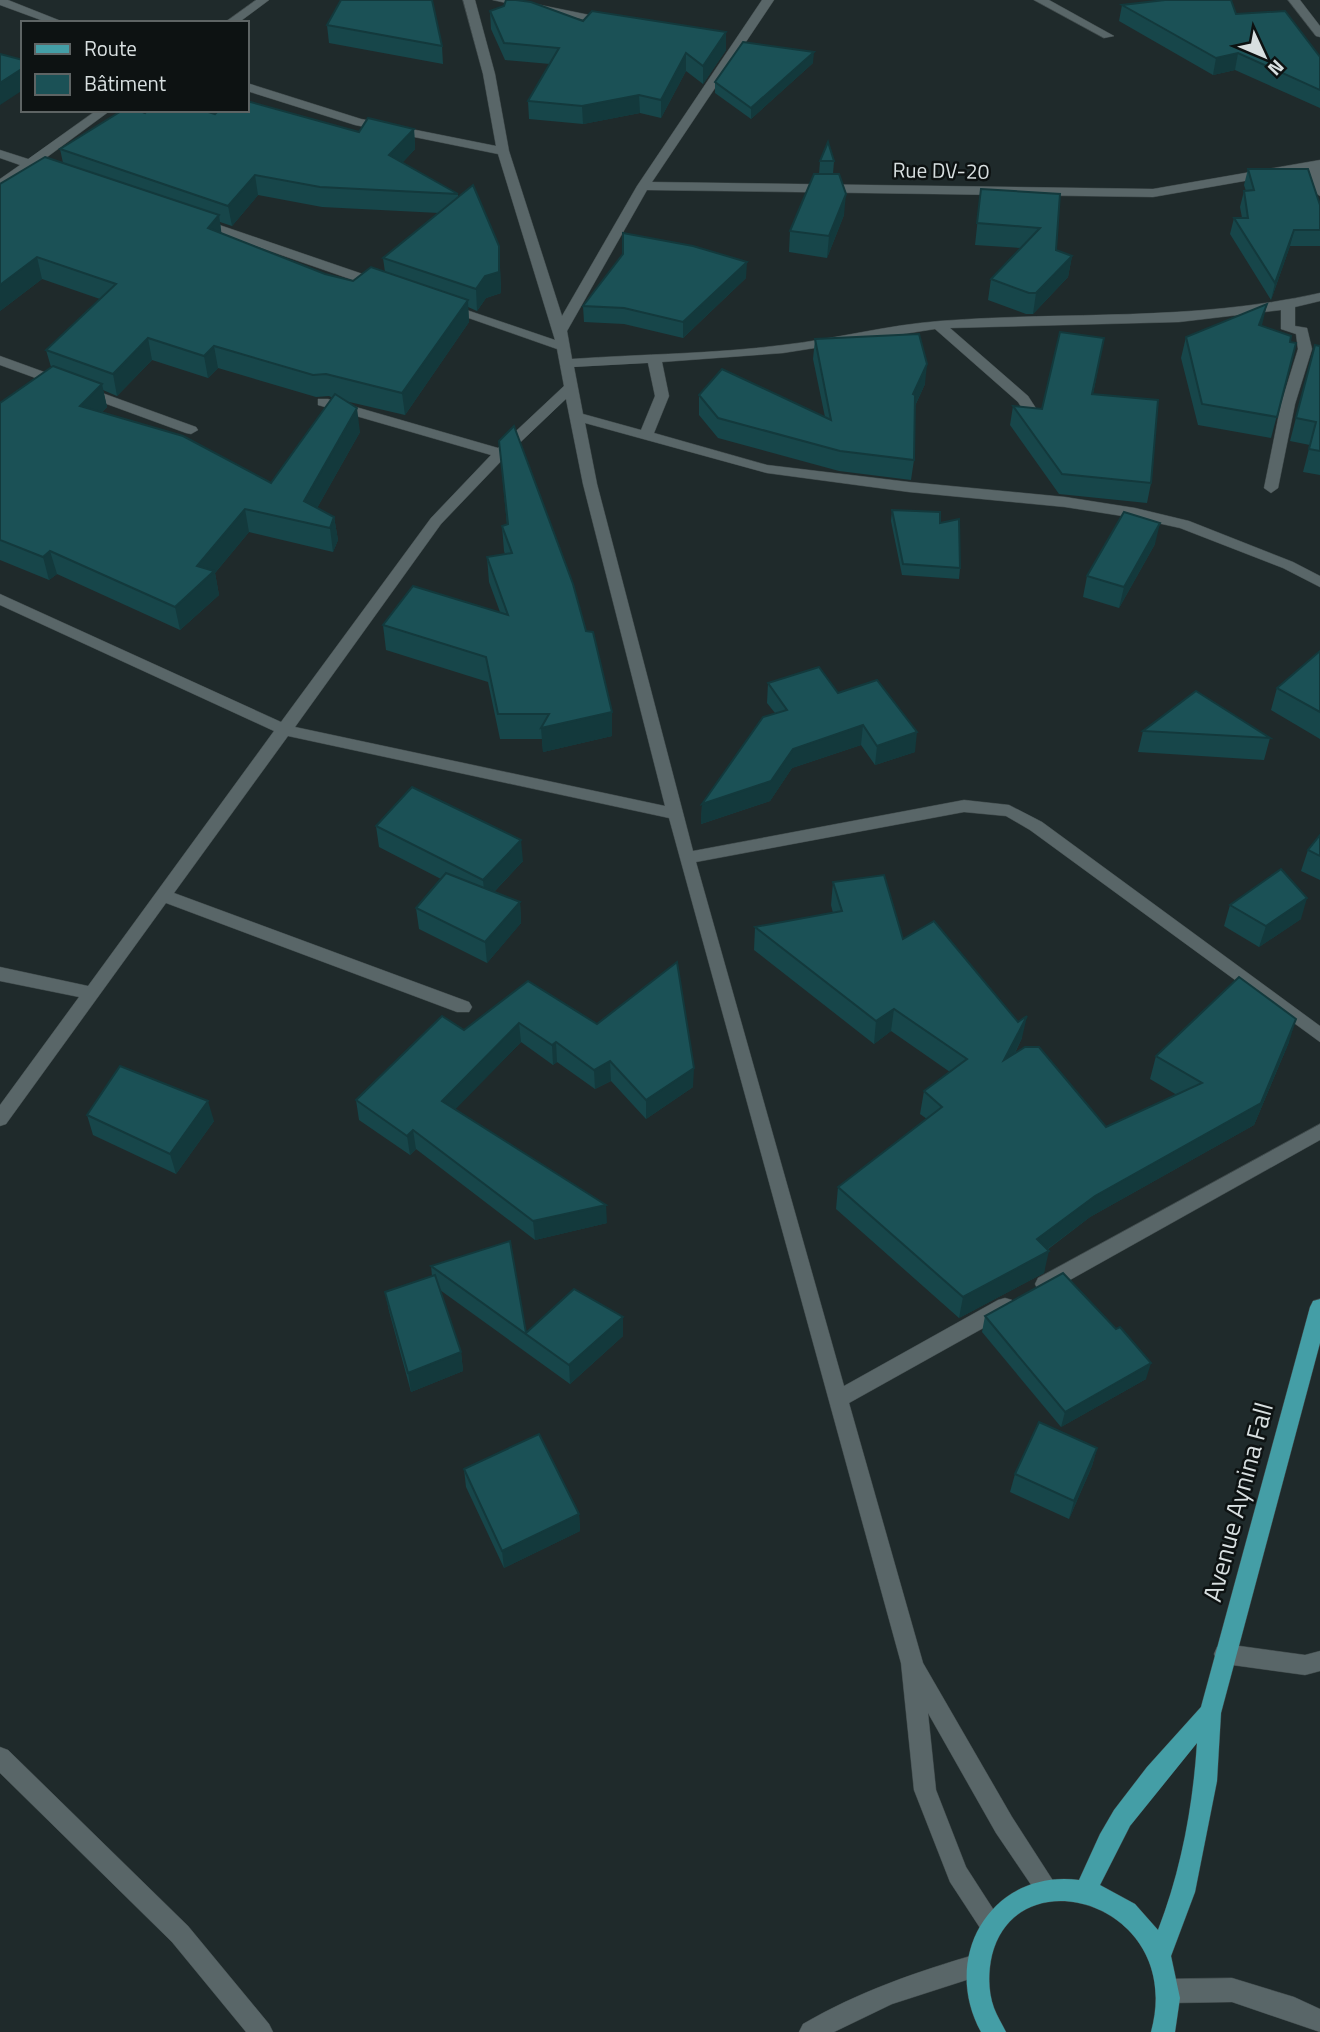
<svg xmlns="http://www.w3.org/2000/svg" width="1320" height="2032" font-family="'Titillium Web',sans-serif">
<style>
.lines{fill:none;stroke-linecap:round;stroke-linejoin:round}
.minor-casing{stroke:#3e4849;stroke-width:1}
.major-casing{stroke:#3e4849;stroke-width:1}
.minor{fill:#596668;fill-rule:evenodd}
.major{fill:#449ea6;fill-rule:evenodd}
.wall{fill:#17464a;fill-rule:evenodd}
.shaded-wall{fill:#13393c}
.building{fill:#1b5156;stroke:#13393c;stroke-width:2}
.labels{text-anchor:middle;stroke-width:5;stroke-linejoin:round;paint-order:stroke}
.far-street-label{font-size:21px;fill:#d8dfe0;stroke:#0d1212}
.street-label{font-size:26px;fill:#d8dfe0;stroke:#0d1212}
</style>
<rect width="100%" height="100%" fill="#1f2a2b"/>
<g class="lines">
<defs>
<g id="minor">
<polygon points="0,0 8,0 66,23 49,23 0,5"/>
<polygon points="256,0 269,0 238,23 224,23"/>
<path d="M 463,0 L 475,0 L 495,74 L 509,151 L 562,316 L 637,186 L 762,0 L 774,0 L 652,182 L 1153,189 L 1320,160 L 1320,196 L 1314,192 L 1307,170 L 1153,197 L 647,190 L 567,331 L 572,359 C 643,354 713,354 783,345 C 836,339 887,325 940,321 C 1071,311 1190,322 1320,293 L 1320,301 L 1295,307 L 1295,326 L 1307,328 L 1312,349 L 1295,404 L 1278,488 L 1271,493 L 1264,488 L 1281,404 L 1298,349 L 1296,334 L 1281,329 L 1281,310 L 1179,322 L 950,328 L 1028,396 L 1039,413 L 1032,417 L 1027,416 L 1018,402 L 935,329 L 783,353 L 662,362 L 669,396 L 654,433 L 767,465 L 909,482 L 1065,497 L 1135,508 L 1189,521 L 1293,562 L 1320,576 L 1320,587 L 1283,568 L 1180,528 L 1135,518 L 1065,507 L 909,492 L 767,473 L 585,423 L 597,484 L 693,851 L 964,800 L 1009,805 L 1042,822 L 1320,1026 L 1320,1042 L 1030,830 L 1006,816 L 964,812 L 696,862 L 844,1386 L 998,1300 L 1005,1298 L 1012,1300 L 1015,1306 L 1012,1312 L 849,1403 L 923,1663 L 1012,1817 L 1059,1890 L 1056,1898 L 1048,1901 L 1040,1898 L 996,1833 L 928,1713 L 936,1790 L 966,1867 L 1004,1926 L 1000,1934 L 992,1938 L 984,1934 L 950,1882 L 914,1790 L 901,1663 L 669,818 L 288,736 L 174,893 L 469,1002 L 472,1007 L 469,1012 L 457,1012 L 166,903 L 6,1124 L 0,1126 L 0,1105 L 79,997 L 0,981 L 0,967 L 88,986 L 274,731 L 0,605 L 0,594 L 281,722 L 431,518 L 491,455 L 318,405 L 318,399 L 328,399 L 498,448 L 564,386 L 557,349 L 440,308 L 447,304 L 452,305 L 555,340 L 498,154 L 355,125 L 247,91 L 247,83 L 361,119 L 496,146 L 483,74 ZM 648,363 L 655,396 L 641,430 L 583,414 L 574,367 ZM 566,399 L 583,484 L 665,806 L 295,727 L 441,524 L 506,456 Z"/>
<polygon points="493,0 516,0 609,19 615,22 609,25"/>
<polygon points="1034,0 1049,0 1114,36 1104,38"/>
<polygon points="1288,0 1300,0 1320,26 1320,37 1316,36"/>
<polygon points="97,110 111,110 39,163 57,169 57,175 31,169 0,189 0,179 20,165 0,158 0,150 28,159"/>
<polygon points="199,218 386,282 388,285 386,288 376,288 195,225 193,222"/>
<polygon points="0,356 196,427 198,430 191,434 186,433 0,365"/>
<polygon points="1320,1124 1320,1140 1052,1290 1045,1292 1038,1290 1035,1284 1038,1278"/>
<polygon points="1225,1644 1305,1655 1320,1651 1320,1671 1305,1675 1225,1664 1217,1661 1214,1654 1217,1647"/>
<polygon points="0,1747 8,1750 188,1926 269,2024 273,2032 246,2032 172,1942 0,1773"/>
<path d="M 977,1954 L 985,1958 L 989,1966 L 985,1974 L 892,2004 L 834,2032 L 799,2032 L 803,2024 C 858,1992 916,1972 977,1954 Z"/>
<polygon points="1232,1978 1294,1997 1320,2009 1320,2032 1232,2002 1169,2003 1161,1999 1157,1991 1161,1983 1169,1979"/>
</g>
<path id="major" d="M 1320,1299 L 1320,1343 L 1221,1713 L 1217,1781 L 1195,1892 L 1171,1956 L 1180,1998 L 1175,2032 L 1151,2032 C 1186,1905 1018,1853 992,1955 C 988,1972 988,1992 994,2008 C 997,2016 1002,2024 1006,2032 L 981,2032 C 940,1957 991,1869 1079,1880 L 1100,1834 L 1114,1810 L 1147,1767 L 1201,1707 L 1310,1307 L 1313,1301 ZM 1197,1743 C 1193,1806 1181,1871 1158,1930 L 1135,1904 L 1100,1885 L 1130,1826 Z"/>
</defs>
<use href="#minor" class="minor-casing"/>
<use href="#major" class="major-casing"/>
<use href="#minor" class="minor"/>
<use href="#major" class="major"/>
</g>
<g class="wall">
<polygon points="1122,5 1236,14 1320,57 1320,108 1235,70 1213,75 1119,21"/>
<polygon points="490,11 583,21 726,50 703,84 686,71 661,118 640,113 583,124 529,119 528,101 550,64 505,60 491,29"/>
<polygon points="327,25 442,46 443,64 329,43"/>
<polygon points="813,63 751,119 715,93 715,82"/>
<path d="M 145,113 L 215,114 L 359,132 L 414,129 L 415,149 L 402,163 L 458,194 L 458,198 L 500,267 L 501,293 L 486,298 L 477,311 L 468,307 L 469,322 L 405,415 L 345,401 L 360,432 L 317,508 L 334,517 L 338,540 L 333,552 L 249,532 L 215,573 L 219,595 L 180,630 L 57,574 L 49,580 L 0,560 L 0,403 L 51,367 L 46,350 L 100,299 L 42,279 L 0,311 L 63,163 L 60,149 ZM 258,195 L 322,207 L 439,213 L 383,258 L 385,272 L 353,281 L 325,274 L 221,233 L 220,222 L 232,226 ZM 152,360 L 208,378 L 218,368 L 316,397 L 329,396 L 333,398 L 271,483 L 102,412 L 107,407 L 103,390 L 117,396 Z"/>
<polygon points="820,161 834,161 833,174 844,215 827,258 789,252 790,231 819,174"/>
<polygon points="1248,169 1320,205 1320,246 1290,246 1271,300 1230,234 1234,218 1242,218 1240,207 1244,191 1246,191 1244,185"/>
<polygon points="981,189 1060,194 1056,250 1072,256 1068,277 1033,314 1026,314 988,300 991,279 1021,248 975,245"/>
<polygon points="746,278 683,338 624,324 584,322 583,306"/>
<polygon points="1261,326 1290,342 1296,343 1271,438 1198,425 1181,358 1186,337"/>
<polygon points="1104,338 1093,394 1151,483 1147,503 1059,494 1010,425 1013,406 1042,409"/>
<polygon points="815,339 925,384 915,406 914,460 911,480 839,471 718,438 699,415 699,395 825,417 813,359"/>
<polygon points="1315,345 1320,346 1320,475 1303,472 1310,445 1290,441"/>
<polygon points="499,441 612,736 543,752 542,739 500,739 488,682 386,650 383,625 500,612 489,582 487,557 505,554 504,551 502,526 507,525"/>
<polygon points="892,510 940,523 960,568 959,579 902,575 891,521"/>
<polygon points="1155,544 1119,608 1083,597 1087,576"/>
<polygon points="1320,651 1320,739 1271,710 1277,688"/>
<polygon points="768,683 838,693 915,752 875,765 861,745 792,768 770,801 701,824 702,804 775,713 767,703"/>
<polygon points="1143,731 1270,738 1264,760 1138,752"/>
<polygon points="376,826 523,861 494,892 520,902 521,923 487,963 419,929 416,908 441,879 379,847"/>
<polygon points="1320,835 1320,880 1301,871 1308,850"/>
<polygon points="833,882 1022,1038 1015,1053 1106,1127 1177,1095 1150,1079 1156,1056 1289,1042 1254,1125 1090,1217 1047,1250 1044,1273 959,1318 836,1209 838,1187 927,1119 920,1114 924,1091 950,1072 891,1031 874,1044 754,950 755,927 833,913 831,905"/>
<polygon points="1230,905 1301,919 1259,947 1224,926"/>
<polygon points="528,981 693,1087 646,1119 611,1081 595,1089 557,1062 553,1065 521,1042 455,1109 607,1223 535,1240 416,1149 410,1155 359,1120 356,1100 464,1030"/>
<polygon points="87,1115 214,1121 176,1174 93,1135"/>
<polygon points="431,1266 526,1333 623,1336 570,1384 440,1290 461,1352 463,1371 411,1392 389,1311 385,1292 432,1276"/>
<polygon points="985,1316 1146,1379 1061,1427 982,1332"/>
<polygon points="1097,1448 1092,1466 1069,1519 1010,1492 1015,1474"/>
<polygon points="464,1469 579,1514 580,1531 504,1568 466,1487"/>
</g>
<g class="shaded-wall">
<polygon points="726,32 726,50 703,84 703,66"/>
<polygon points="814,52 813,63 751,119 751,108"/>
<polygon points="686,53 686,71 661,118 661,100"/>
<polygon points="1238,53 1235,70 1213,75 1216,58"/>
<polygon points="23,68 23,90 0,105 0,83"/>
<polygon points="639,95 640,113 583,124 582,106"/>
<polygon points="414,129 415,149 391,175 389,155"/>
<polygon points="255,175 258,195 232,226 228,206"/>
<polygon points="846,194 844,215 827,258 829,236"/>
<polygon points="219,215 222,237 208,228"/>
<polygon points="1294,230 1290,246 1271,300 1275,283"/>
<polygon points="499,246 501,293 486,298 477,311 476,289"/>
<polygon points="1072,256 1068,277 1033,314 1036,293"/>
<polygon points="37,257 42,279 0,311 0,285"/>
<polygon points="747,262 746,278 683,338 683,322"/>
<polygon points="468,300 469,322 405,415 402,393"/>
<polygon points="1267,304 1262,325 1254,346 1259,325"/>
<polygon points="148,338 152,360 117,396 113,374"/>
<polygon points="214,346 218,368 208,378 204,356"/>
<polygon points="927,364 925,384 911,414 913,394"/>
<polygon points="102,384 107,407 85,429 80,406"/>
<polygon points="357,408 360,432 308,524 304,501"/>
<polygon points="245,509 249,532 215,573 219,595 180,630 175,607 197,566"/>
<polygon points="334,517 338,540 333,552 330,528"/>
<polygon points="1160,523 1155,544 1119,608 1124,587"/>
<polygon points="50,551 57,574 49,580 43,557"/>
<polygon points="612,712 612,736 543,752 541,728"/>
<polygon points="863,725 861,745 792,768 770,801 701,824 702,804 793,749"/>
<polygon points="917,732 915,752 875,765 877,746"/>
<polygon points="521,840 523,861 485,901 483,880"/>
<polygon points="1307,898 1301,919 1259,947 1266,926"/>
<polygon points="520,902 521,923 487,963 485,942"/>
<polygon points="894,1009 891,1031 874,1044 876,1021"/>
<polygon points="1027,1016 1022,1038 1000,1082 1004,1060"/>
<polygon points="1296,1019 1289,1042 1254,1125 1090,1217 1034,1259 1049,1251 1044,1273 959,1318 963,1297 1037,1239"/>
<polygon points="519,1023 521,1042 445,1120 442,1101"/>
<polygon points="556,1042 557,1062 553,1065 552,1045"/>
<polygon points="610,1061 611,1081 595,1089 594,1070"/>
<polygon points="694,1068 693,1087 646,1119 646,1100"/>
<polygon points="208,1101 214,1121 176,1174 170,1154"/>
<polygon points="413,1130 416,1149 410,1155 407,1136"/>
<polygon points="606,1205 607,1223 535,1240 533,1221"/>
<polygon points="623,1317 623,1336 570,1384 569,1365"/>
<polygon points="461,1352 463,1371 411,1392 408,1373"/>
<polygon points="1151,1363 1146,1379 1061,1427 1065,1412"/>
<polygon points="1097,1448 1092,1466 1069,1519 1074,1501"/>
<polygon points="579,1514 580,1531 504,1568 502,1551"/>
</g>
<g class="building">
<polygon points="341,0 432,0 442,46 327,25"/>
<polygon points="506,0 516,0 531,2 583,21 592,11 726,32 703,66 686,53 661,100 639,95 582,106 528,101 559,48 504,43 490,11 504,6"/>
<polygon points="1165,0 1231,0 1236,14 1285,11 1320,57 1320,90 1238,53 1216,58 1122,5"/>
<polygon points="743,42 814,52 751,108 715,82"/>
<polygon points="0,54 23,60 23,68 0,83"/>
<polygon points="247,101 359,132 368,118 414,129 389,155 458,194 320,187 255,175 228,206 60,149 123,110 138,110 145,113 148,110 202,110 215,114 219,110 247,110"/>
<polygon points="828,142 834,161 820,161"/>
<polygon points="45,157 219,215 208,228 325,274 353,281 371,267 468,300 402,393 326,374 313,375 214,346 204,356 148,338 113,374 46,350 116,284 37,257 0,285 0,184"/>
<polygon points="1248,169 1308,169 1320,205 1320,230 1294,230 1275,283 1234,218 1248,218 1244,191 1254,190"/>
<polygon points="814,174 839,174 846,194 829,236 790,231"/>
<polygon points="473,185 499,246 499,272 485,276 476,289 383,258"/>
<polygon points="981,189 1060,194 1056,250 1072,256 1036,293 1029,293 991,279 1040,228 977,223"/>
<polygon points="623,233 693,246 747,262 683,322 624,308 583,306 623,254"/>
<polygon points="1267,304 1259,325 1291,336 1290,342 1296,343 1277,417 1202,404 1186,337"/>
<polygon points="1060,332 1104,338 1092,394 1158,400 1151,483 1062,474 1013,406 1042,409"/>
<polygon points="919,334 927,364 913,394 915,395 914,460 840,451 718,418 699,395 722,369 831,420 815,339"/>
<polygon points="1315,345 1320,346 1320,451 1309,449 1316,422 1296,418"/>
<polygon points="53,366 102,384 80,406 183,436 271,483 335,394 357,408 304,501 334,517 330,528 245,509 197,566 214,571 175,607 50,551 43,557 0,540 0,403"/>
<polygon points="514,426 573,584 586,631 593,632 612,712 541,728 549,714 498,714 486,657 383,625 413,586 508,615 487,557 512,553 502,526 508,524 499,441"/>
<polygon points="892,510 940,512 940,523 959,519 960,568 903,564"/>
<polygon points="1124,512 1160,523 1124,587 1087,576"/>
<polygon points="1320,651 1320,712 1277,688"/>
<polygon points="819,667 838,693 877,680 917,732 877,746 863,725 793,749 771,781 702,804 763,717 787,710 768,683"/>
<polygon points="1196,691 1270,738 1143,731"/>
<polygon points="412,787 521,840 483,880 376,826"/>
<polygon points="1320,835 1320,856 1308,850"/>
<polygon points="1281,869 1307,898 1266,926 1230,905"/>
<polygon points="446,873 520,902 485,942 416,908"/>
<polygon points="884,875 903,939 934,921 1018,1022 1027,1016 1004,1060 1025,1047 1039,1047 1106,1127 1202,1083 1156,1056 1239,977 1296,1019 1261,1103 1095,1196 1037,1239 1049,1251 963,1297 838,1187 942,1107 924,1091 967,1059 894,1009 876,1021 755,927 842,911 833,882"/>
<polygon points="677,962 694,1068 646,1100 610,1061 594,1070 556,1042 552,1045 519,1023 442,1101 606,1205 533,1221 413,1130 407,1136 356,1100 442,1016 464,1030 528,981 597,1024"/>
<polygon points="120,1066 208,1101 170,1154 87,1115"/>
<polygon points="510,1241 526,1333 574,1289 623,1317 569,1365 431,1266"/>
<polygon points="1063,1273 1116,1329 1120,1327 1151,1363 1065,1412 985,1316"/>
<polygon points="435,1275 461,1352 408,1373 385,1292"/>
<polygon points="1039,1422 1097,1448 1074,1501 1015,1474"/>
<polygon points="539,1434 579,1514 502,1551 464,1469"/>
</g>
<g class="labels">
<g class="far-street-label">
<text transform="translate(941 171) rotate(1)" y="7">Rue DV-20</text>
</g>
<g class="street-label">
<text transform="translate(1238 1502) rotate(-75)" y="9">Avenue Aynina Fall</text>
</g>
</g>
<rect x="21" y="21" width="228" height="91" fill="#0d1212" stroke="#5e6464" stroke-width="2"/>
<rect x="35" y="44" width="35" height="10" fill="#449ea6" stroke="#5e6464" stroke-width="2"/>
<text x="84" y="56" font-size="21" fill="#d8dfe0">Route</text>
<rect x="35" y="74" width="35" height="21" fill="#1b5156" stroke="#5e6464" stroke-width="2"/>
<text x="84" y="91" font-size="21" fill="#d8dfe0">Bâtiment</text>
<g transform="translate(1264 56) rotate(134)" stroke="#0d1212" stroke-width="5" paint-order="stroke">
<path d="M0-5L12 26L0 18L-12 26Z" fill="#d8dfe0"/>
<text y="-10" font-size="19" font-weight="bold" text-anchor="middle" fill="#d8dfe0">N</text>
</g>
</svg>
